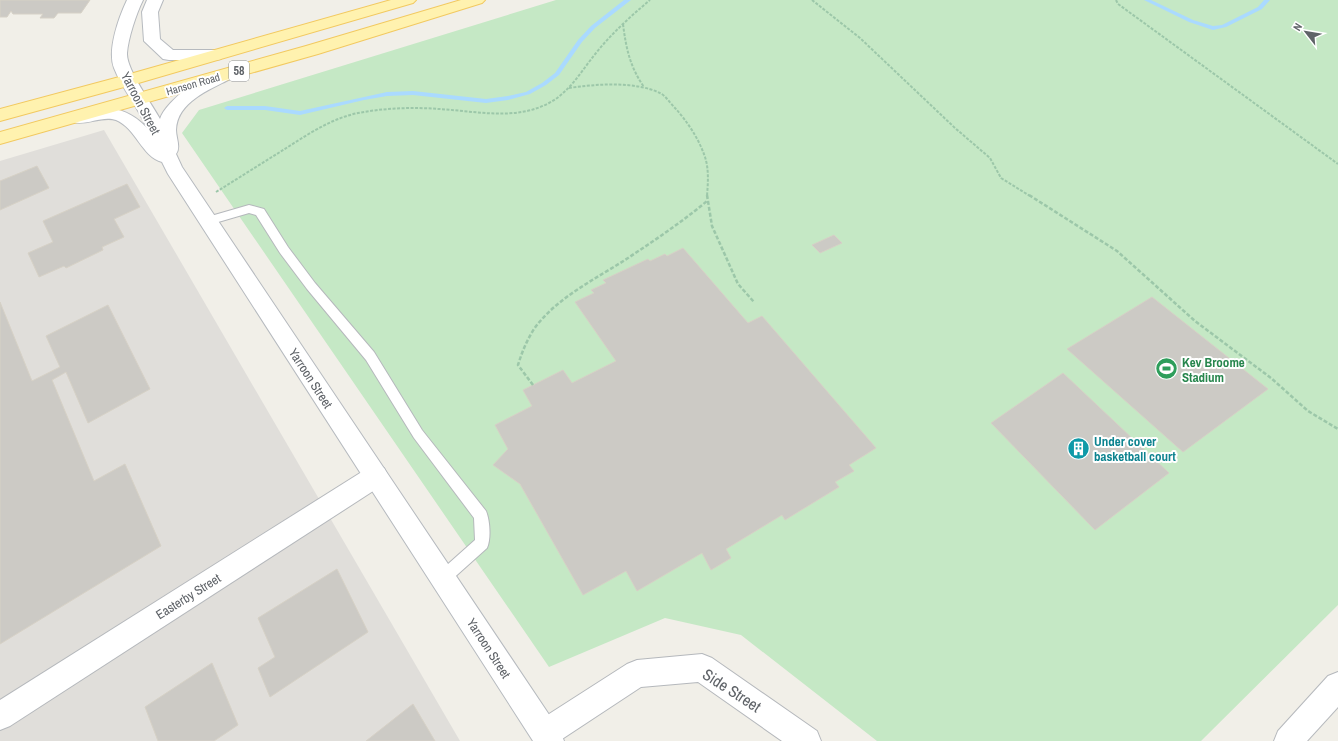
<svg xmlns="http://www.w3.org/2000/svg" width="1338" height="741" font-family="'Archivo Narrow',sans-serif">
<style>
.industrial{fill:#e0deda}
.green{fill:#c5e8c5}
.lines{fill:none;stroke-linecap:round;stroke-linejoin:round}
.stream{fill:#aadaff;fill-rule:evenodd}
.building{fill:#cccac5;stroke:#d6d1c6}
.lane-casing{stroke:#b5b8bc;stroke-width:2}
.street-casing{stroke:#b5b8bc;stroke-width:2}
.secondary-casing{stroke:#b6babf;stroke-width:2}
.primary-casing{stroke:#f2c960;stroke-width:2}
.path-far1{stroke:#9cc7a9;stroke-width:2;stroke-dasharray:3 1.5;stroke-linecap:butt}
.path{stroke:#9cc7a9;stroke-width:2.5;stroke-dasharray:4 2;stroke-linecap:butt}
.lane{fill:#fff;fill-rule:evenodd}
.street{fill:#fff;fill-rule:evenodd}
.secondary{fill:#fff;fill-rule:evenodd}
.primary{fill:#fff2af;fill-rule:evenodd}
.labels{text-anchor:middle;stroke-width:4;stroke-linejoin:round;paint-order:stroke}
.far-street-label{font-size:11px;fill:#5f6368;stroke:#fff}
.shield{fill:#fff;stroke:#8f9295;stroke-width:1}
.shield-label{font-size:12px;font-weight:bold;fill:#5f6368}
.street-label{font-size:13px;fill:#5f6368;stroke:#fff}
.leisure-label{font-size:13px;font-weight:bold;fill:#27864d;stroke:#fff;text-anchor:start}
.culture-label{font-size:13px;font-weight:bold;fill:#0d838f;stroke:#fff;text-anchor:start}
.near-street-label{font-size:16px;fill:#5f6368;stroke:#fff}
</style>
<rect width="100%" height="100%" fill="#f1efe8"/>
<polygon class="industrial" points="104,130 460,741 0,741 0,161"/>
<polygon class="green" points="556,0 1338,0 1338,605 1201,741 877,741 741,635 665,618 549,667 182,133 199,110"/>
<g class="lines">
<g class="stream">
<polygon points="624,0 631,0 595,28 582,42 559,75 546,85 530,94 508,100 486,103 413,95 387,96 364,100 300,115 265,110 227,110 224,108 227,106 265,106 300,111 387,92 413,91 486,99 508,96 526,92 542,83 555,73 578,40 591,26"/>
<polygon points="1144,0 1151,0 1193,20 1213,26 1222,25 1258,7 1264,0 1270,0 1262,9 1226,27 1213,30 1189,22"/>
</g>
</g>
<g class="building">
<polygon points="0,0 90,0 81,13 58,13 54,18 40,18 43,14 13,14 11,11 7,17 0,17"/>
<polygon points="37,166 49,188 0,210 0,181"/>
<polygon points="127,184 140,207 114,219 124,237 102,247 103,250 66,268 64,266 39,277 28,253 53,242 43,221"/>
<polygon points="834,235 842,243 820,253 812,245"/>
<polygon points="683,248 748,323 762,316 876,448 849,465 854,471 835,482 839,487 785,520 782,515 726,549 731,558 711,570 702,553 637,591 626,571 583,595 520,484 493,465 508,449 495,425 532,406 523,390 563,370 572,383 616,361 575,302 594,293 591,290 606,283 603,280 648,259 650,261 665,254 667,256"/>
<polygon points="1152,297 1268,389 1183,452 1067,349"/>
<polygon points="0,302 32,381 60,367 46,336 108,305 150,389 88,423 66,372 52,380 94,481 125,464 161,546 0,644"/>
<polygon points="1063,373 1169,473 1095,530 991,423"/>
<polygon points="337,569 368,632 270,697 258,668 275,657 258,618"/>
<polygon points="212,663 238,725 214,741 158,741 145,707"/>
<polygon points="413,704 435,741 366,741"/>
</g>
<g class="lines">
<defs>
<path id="lane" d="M 249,205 L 264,209 L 288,247 L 315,283 L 374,352 L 422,430 L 486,511 C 490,521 491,539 487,548 L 448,583 L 443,585 L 438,583 L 436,578 L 438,573 L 475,540 L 474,518 L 414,438 L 366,360 L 307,289 L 280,253 L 256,215 L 249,213 L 208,225 L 204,224 L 203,221 L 204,218 Z"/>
<g id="street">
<polygon points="376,465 384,468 388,476 384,484 10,726 0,730 0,700 368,468"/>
<polygon points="702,654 712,658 817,731 821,741 782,741 698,682 641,687 559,741 534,741 531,733 535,723 627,664 637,660"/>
<polygon points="1338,672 1338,707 1307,741 1274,741 1278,731 1328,676"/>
</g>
<g id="secondary">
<path d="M 127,0 L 143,0 C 136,14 128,39 127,53 C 126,69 152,104 160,119 C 166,100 211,66 230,71 L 232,75 L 230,79 C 209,90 177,102 176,130 C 176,138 181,147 176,154 L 182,167 L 560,731 L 564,741 L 533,741 L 168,174 L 162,162 C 142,157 136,128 116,120 C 102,115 87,126 73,122 L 70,118 L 73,114 C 103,106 124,104 147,128 C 138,107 122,89 114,68 C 107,50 119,17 127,0 Z"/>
<polygon points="147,0 163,0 158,12 160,39 173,50 215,50 221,51 223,55 221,59 215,60 169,60 163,59 144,41 142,12"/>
</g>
<g id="primary">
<polygon points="391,0 416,0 413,3 135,84 0,121 0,109 123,76"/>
<polygon points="461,0 485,0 482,3 318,54 0,144 0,132 306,46"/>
</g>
</defs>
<use href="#lane" class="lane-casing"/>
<use href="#street" class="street-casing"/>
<use href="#secondary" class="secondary-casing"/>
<use href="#primary" class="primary-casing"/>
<g class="path-far1">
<polyline points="812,0 860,38 955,128 990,158 1001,178 1030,196"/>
<polyline points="1116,0 1118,4 1338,164"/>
<path d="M 623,24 C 626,48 630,67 644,87"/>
<path d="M 569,88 C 596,84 635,81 660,93 C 665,95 670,103 675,108 C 687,121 699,139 705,157 C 709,169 708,183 707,196"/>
<path d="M 216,192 C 237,179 259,165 280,152 C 304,137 329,119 358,113 C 384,108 413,107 439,109 C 476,111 515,121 549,103 C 570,92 582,70 596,53 C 612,33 631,16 650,0"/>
</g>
<g class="path">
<polyline points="707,195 712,226 738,284 754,302"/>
<polyline points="1029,195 1117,251 1195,321 1271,378 1308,411 1338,429"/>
<path d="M 533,385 L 518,365 C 522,352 527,340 534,329 C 557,297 596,279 628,258 C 655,240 682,222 707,201"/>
</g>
<use href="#lane" class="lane"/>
<use href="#street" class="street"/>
<use href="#secondary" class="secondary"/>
<use href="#primary" class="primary"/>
</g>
<defs>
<symbol id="stadium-disc" viewBox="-11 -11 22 22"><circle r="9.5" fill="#2e9e5b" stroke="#fff"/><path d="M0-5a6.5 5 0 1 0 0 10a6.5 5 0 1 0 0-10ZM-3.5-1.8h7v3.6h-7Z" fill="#fff"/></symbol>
<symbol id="building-disc" viewBox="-11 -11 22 22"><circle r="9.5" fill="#0f9aa8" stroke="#fff"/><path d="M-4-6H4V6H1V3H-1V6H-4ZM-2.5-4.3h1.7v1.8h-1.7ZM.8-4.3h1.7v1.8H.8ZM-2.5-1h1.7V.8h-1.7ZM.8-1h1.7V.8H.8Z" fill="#fff"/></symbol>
</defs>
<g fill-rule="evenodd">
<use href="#stadium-disc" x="1154" y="356" width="25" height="25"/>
<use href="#building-disc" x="1066" y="436" width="25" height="25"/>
</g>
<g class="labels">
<g class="far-street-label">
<text transform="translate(193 84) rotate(-16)" y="4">Hanson Road</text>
</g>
<rect class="shield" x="229" y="61" width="20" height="20" rx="3"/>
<g class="shield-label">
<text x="239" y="75">58</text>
</g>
<g class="street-label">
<text transform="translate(141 103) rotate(62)" y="5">Yarroon Street</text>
<text transform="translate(311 378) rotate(57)" y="5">Yarroon Street</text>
<text transform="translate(188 596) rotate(-32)" y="5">Easterby Street</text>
<text transform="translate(489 648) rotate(57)" y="5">Yarroon Street</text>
</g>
<g class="leisure-label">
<text x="1182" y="367">Kev Broome<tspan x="1182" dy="15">Stadium</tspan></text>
</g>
<g class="culture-label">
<text x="1094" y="446">Under cover<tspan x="1094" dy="15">basketball court</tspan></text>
</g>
<g class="near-street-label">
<text transform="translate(732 690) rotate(33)" y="6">Side Street</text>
</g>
</g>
<g transform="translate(1306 32) rotate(301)" stroke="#ffffff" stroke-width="3" paint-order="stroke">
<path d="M0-3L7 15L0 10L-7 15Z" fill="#5f6368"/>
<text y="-6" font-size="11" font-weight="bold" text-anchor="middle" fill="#5f6368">N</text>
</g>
</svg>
